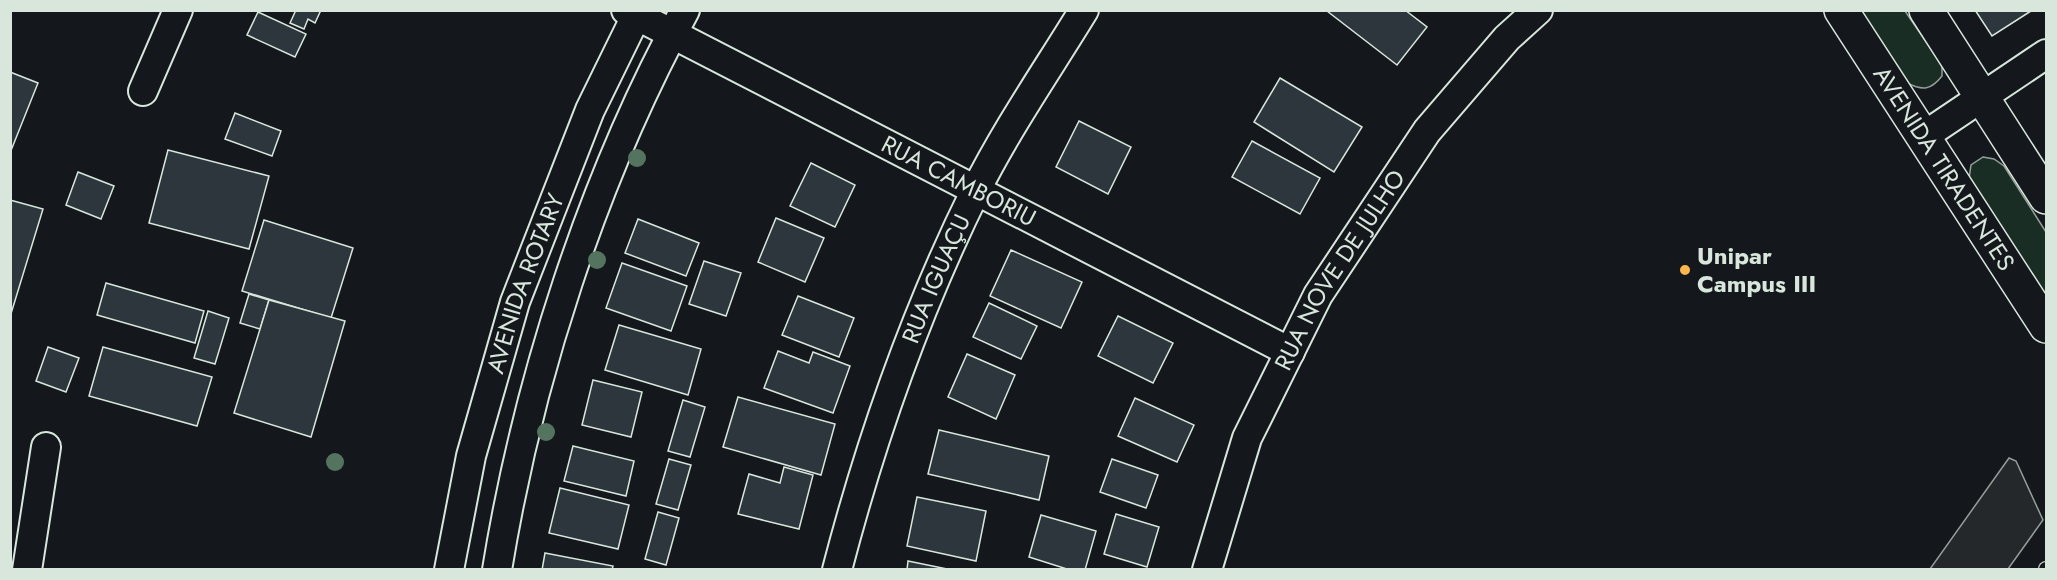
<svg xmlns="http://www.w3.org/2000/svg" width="2057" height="580" font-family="Jost,sans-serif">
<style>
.park{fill:#1a2d24;stroke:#939e99;stroke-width:1.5}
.parking{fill:#24282b;stroke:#939e99;stroke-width:1.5}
.building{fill:#2c363c;stroke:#d8e6dc;stroke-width:1.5}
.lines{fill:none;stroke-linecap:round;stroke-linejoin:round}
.service-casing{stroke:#d8e6dc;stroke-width:16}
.minor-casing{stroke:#d8e6dc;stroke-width:32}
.secondary-casing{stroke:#d8e6dc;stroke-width:36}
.service{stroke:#14181c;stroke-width:14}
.minor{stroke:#14181c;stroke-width:28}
.secondary{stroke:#14181c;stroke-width:33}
.tree{fill:#55745f}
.poi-dot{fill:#ffb74d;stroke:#14181c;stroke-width:2}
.labels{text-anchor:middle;stroke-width:4.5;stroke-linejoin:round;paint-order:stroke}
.street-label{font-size:24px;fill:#d8e6dc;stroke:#14181c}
.poi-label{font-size:24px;font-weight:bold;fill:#d8e6dc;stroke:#14181c;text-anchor:start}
</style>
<rect width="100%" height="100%" fill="#14181c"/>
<g class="park">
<path d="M 1860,11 L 1905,11 L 1942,65 L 1942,76 C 1931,90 1923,91 1907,83 Z"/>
<polygon points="1983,157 1994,159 2004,166 2046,232 2046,303 1968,186 1971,165"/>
</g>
<polygon class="parking" points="2009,458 2016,461 2043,520 2008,569 1930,569"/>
<g class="building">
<polygon points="296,10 321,10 315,23 308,19 304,29 290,23"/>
<polygon points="1405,10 1427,27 1397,65 1327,11"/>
<polygon points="1975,10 2031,10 2031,11 1992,36"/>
<polygon points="258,12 306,34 295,57 247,35"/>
<polygon points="10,72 38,83 10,153"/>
<polygon points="1280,78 1362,127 1334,172 1254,122"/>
<polygon points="235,113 281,131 272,156 225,139"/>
<polygon points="1079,121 1131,147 1108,194 1056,167"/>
<polygon points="1252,141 1320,178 1300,214 1232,177"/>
<polygon points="168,150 269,176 249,249 149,223"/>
<polygon points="811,163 855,185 835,227 790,206"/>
<polygon points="78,172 114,186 101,219 66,205"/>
<polygon points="10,200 43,209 10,317"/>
<polygon points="776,218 824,238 805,282 758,262"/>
<polygon points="638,219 699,243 686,276 625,253"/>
<polygon points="264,220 353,248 331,318 242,291"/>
<polygon points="1011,250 1082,282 1061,328 990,296"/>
<polygon points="704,261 741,273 726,316 689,304"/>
<polygon points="622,263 687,286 671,331 606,308"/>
<polygon points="106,283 204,311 195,343 97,315"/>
<polygon points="249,294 269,300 260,329 240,323"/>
<polygon points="798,296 854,318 839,357 782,335"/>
<polygon points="269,300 345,321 311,437 234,413"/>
<polygon points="989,303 1037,326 1021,359 973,337"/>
<polygon points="208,311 229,318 215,364 194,358"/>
<polygon points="1118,316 1173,343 1153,383 1098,356"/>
<polygon points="619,325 701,349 688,395 605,370"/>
<polygon points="48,347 79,358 66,392 36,381"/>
<polygon points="103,347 212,377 197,426 89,396"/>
<polygon points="778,351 809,363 813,352 850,366 833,413 764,388"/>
<polygon points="967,354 1015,375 996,419 948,397"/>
<polygon points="593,380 642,392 631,437 582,425"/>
<polygon points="738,397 835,424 821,475 723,447"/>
<polygon points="1135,398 1194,425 1177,462 1118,436"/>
<polygon points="683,400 705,407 690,457 668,451"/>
<polygon points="939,430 1049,456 1039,500 928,474"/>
<polygon points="573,446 634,461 626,496 564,481"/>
<polygon points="669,459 691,465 678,510 656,504"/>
<polygon points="1112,459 1158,475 1146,508 1100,492"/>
<polygon points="784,467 813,475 799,529 738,514 749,474 780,483"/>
<polygon points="560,488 629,505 618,549 549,533"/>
<polygon points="917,497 986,511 976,561 907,546"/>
<polygon points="658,512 679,518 666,565 645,559"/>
<polygon points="1116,514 1159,527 1147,567 1104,554"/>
<polygon points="1041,515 1096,531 1085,570 1070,570 1029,557"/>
<polygon points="545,553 613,566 612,570 542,570"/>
<polygon points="908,561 952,570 907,570"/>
</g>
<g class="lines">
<defs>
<polyline id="service" points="2046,570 2046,569"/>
<g id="minor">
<path id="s1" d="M 626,10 L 1290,352"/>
<polyline points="143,91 178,10"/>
<polyline points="1924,136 2046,54"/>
<polyline points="27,570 46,447"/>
<path id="s2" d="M 449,570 L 471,456 L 515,302 L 590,110 L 639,10"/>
<path d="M 497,570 C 528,380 592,180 685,10"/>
<path id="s3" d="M 837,570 C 871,439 916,311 976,190 C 1007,128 1048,69 1084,10"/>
<path id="s4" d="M 1207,570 L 1247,438 L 1318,295 L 1427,131 L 1507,38 L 1538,10"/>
</g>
<g id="secondary">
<path id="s5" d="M 1841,10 L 2046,326"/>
<polyline points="1926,10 2046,197"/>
</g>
</defs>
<use href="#service" class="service-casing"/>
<use href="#minor" class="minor-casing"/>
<use href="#secondary" class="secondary-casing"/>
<use href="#service" class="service"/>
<use href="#minor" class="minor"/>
<use href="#secondary" class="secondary"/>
</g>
<g class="tree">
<circle cx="637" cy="158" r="9"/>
<circle cx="597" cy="260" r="9"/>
<circle cx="546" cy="432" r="9"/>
<circle cx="335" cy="462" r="9"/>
</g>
<circle class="poi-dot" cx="1685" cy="270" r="6"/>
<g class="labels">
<g class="street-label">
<text dy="8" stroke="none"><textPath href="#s5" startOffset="189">AVENIDA TIRADENTES</textPath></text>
<text dy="8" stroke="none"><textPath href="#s1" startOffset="374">RUA CAMBORIU</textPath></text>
<text dy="8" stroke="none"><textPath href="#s4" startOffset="330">RUA NOVE DE JULHO</textPath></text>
<text dy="8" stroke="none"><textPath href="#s3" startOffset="308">RUA IGUAÇU</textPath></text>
<text dy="8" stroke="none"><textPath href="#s2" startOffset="297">AVENIDA ROTARY</textPath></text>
</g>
<g class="poi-label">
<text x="1697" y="264">Unipar<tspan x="1697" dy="28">Campus III</tspan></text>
</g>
</g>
<rect width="2057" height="580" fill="none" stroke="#d8e6dc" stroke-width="24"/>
</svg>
